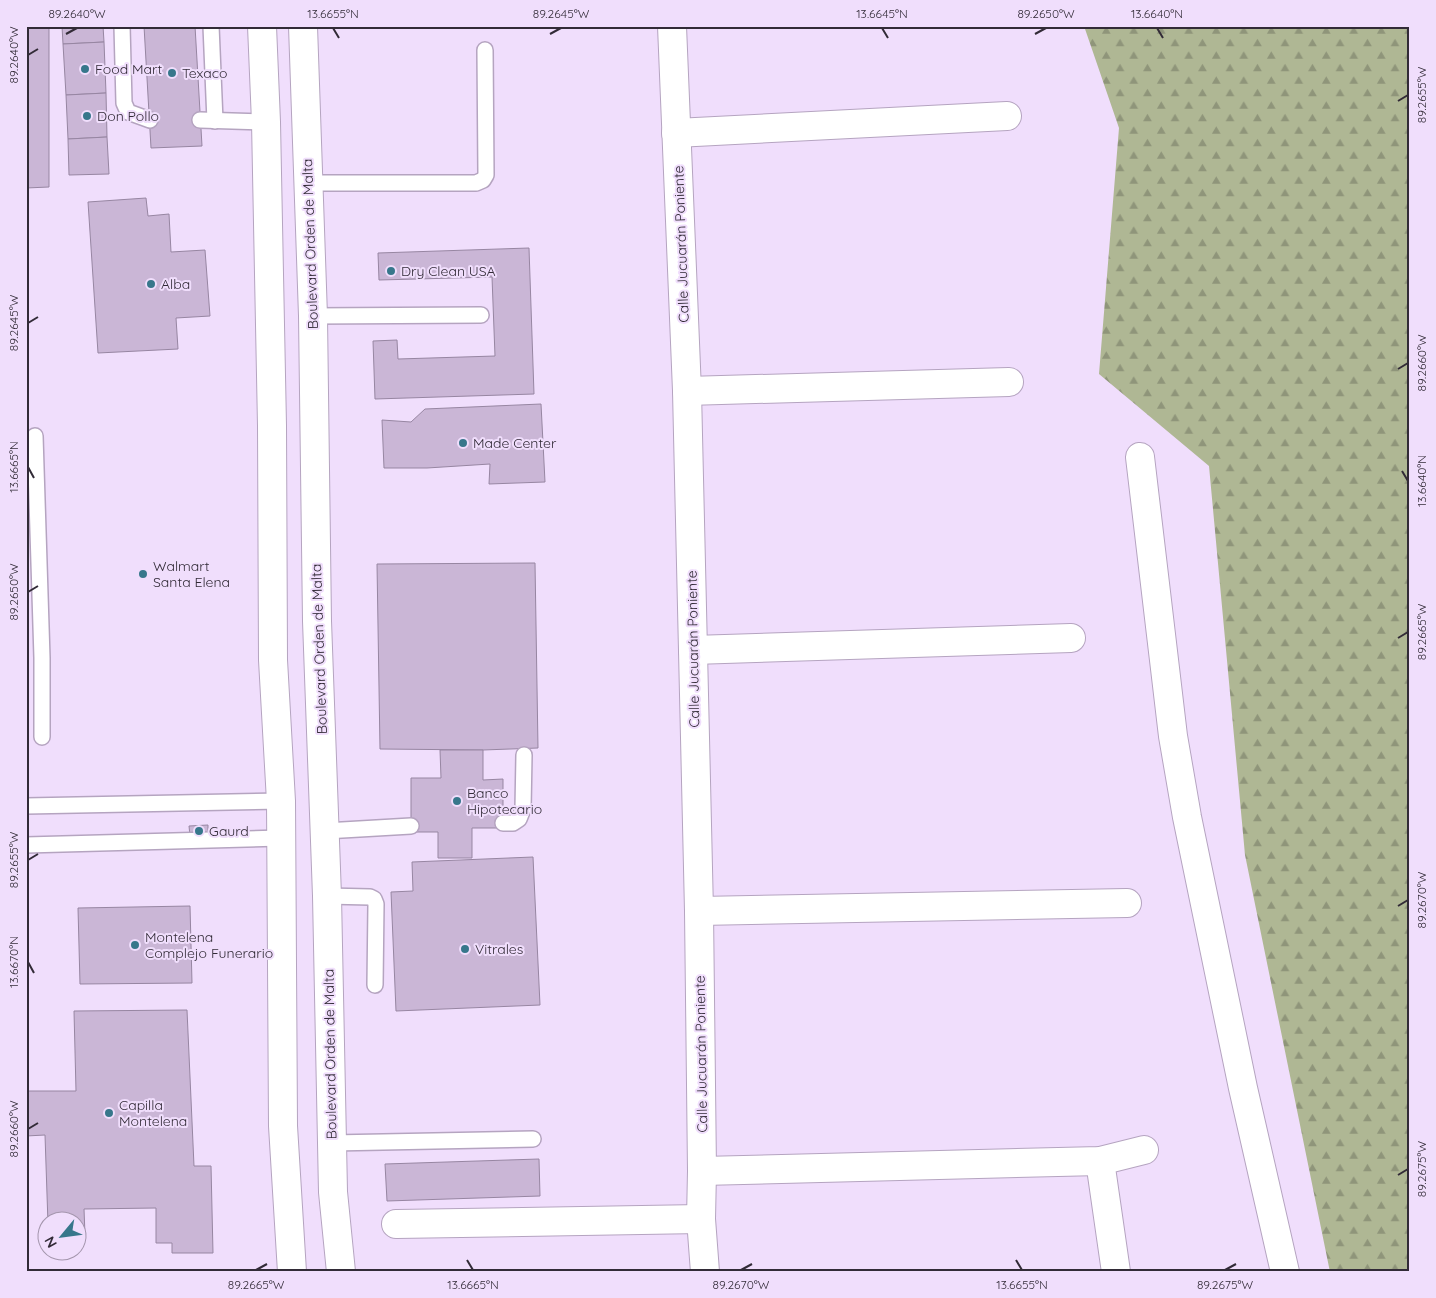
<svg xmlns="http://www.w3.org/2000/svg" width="1436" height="1298" font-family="Quicksand,sans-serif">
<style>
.forest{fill:url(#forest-firs)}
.building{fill:#cab6d6;stroke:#9786a2}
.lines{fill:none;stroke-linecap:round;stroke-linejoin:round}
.service-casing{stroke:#b5a4c0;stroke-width:18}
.minor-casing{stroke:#b5a4c0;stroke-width:30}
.trunk-casing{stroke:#b5a4c0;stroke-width:30}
.service{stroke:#fff;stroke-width:15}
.minor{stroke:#fff;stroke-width:28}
.trunk{stroke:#fff;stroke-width:28}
.ticks{fill:none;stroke:#322b37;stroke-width:2}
.poi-dot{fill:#37778b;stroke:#f0defc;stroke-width:2}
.labels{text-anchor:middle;stroke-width:4;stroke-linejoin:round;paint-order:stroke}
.poi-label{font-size:14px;fill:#322b37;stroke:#f0defc;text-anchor:start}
.street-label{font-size:14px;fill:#322b37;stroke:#f0defc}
.neatline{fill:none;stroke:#322b37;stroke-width:2}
.ticks-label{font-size:12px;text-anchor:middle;fill:#322b37}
</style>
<defs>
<pattern id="forest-firs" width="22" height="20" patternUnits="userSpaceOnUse" patternTransform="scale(1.25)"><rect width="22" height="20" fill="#afb794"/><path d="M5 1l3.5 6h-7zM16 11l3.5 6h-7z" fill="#8f957a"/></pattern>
</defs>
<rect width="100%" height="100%" fill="#f0defc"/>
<polygon class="forest" points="1084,26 1410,26 1410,1272 1330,1272 1245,855 1209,466 1099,374 1119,128"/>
<g class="building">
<polygon points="26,26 49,26 49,187 26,188"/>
<polygon points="62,26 103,26 104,42 63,44"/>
<polygon points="144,26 195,26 202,146 151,148"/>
<polygon points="104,42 106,93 66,95 63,44"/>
<polygon points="106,93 107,137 68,139 66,95"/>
<polygon points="107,137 109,174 69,175 68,139"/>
<polygon points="146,198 148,216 169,214 171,252 205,250 210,316 176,318 178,349 98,353 88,202"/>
<polygon points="529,248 534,394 375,399 373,341 397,340 398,359 495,356 492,277 379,280 378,253"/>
<polygon points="541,404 545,482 489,484 490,464 427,468 384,468 382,420 411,422 425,409"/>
<polygon points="535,563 538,748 483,750 380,749 377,564"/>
<polygon points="440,750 483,750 483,780 503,779 503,828 472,828 472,858 438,858 438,832 411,832 411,778 441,778"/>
<polygon points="208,825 208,835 190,836 189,826"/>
<polygon points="533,857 540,1005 396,1011 391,892 413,891 412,862"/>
<polygon points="190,906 192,983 80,984 78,908"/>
<polygon points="187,1010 194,1166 211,1166 213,1253 172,1253 172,1243 156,1243 156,1208 84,1209 85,1235 78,1235 78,1220 48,1220 48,1224 45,1135 26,1136 26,1091 76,1091 74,1011"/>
<polygon points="539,1159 540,1196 387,1201 385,1164"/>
</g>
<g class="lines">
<defs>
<g id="service">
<polyline points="122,26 124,103 128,112 150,120"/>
<polyline points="211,26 215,121"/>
<polyline points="200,120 266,122"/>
<polyline points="308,183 476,183 483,180 486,175 485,50"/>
<polyline points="313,316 481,315"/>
<polyline points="35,436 42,658 42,737"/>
<polyline points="26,806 281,801"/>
<polyline points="503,823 513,823 519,819 523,809 524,755"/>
<polyline points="325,831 411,826"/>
<polyline points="26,845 281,838"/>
<polyline points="327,896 370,897 374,899 376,904 375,985"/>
<polyline points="332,1143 533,1139"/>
</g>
<g id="minor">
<polyline points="672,26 687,391 699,911 702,1171 701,1219 705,1272"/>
<polyline points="676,133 1007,116"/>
<polyline points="687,391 1009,382"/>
<polyline points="1140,457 1173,736 1187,817 1243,1088 1285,1272"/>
<polyline points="693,650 1071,638"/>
<polyline points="699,911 1127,903"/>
<polyline points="1100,1161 1116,1272"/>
<polyline points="702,1171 1100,1161 1144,1150"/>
<polyline points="396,1224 701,1219"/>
</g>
<g id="trunk">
<polyline points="262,26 266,122 272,426 273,660 281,801 283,1126 292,1272"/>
<polyline points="303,26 313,316 317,621 327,896 333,1192 341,1272"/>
</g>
</defs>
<use href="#service" class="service-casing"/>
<use href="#minor" class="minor-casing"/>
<use href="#trunk" class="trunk-casing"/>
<use href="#service" class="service"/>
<use href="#minor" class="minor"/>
<use href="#trunk" class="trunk"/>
</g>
<path class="ticks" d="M 333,28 L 339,38M 882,28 L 888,38M 1157,28 L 1163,38M 66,34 L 77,28M 550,34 L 561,28M 1035,34 L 1046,28M 28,55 L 38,49M 1398,101 L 1408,95M 28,323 L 38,317M 1398,369 L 1408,363M 28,467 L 34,478M 1402,471 L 1408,481M 28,592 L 38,586M 1398,638 L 1408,632M 28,860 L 38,854M 1398,906 L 1408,900M 28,962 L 34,973M 28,1129 L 38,1123M 1398,1175 L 1408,1169M 467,1260 L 473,1270M 1016,1260 L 1022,1270M 256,1270 L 267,1264M 741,1270 L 752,1264M 1225,1270 L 1236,1264"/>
<g class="poi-dot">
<circle cx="85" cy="69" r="5"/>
<circle cx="172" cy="73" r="5"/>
<circle cx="87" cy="116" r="5"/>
<circle cx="391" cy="271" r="5"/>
<circle cx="151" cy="284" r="5"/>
<circle cx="463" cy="443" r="5"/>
<circle cx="143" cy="574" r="5"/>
<circle cx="457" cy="801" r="5"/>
<circle cx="199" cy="831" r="5"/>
<circle cx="135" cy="945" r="5"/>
<circle cx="465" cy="949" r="5"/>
<circle cx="109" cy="1113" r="5"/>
</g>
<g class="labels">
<g class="poi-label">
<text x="95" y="74">Food Mart</text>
<text x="182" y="78">Texaco</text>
<text x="97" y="121">Don Pollo</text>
<text x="401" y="276">Dry Clean USA</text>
<text x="161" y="289">Alba</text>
<text x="473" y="448">Made Center</text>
<text x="153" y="571">Walmart<tspan x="153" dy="16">Santa Elena</tspan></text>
<text x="467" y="798">Banco<tspan x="467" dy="16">Hipotecario</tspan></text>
<text x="209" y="836">Gaurd</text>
<text x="145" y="942">Montelena<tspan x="145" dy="16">Complejo Funerario</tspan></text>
<text x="475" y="954">Vitrales</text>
<text x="119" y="1110">Capilla<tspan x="119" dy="16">Montelena</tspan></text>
</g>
<g class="street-label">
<text transform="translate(310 244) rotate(-92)" y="5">Boulevard Orden de Malta</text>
<text transform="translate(681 244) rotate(-92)" y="5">Calle Jucuarán Poniente</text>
<text transform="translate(319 649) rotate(-92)" y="5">Boulevard Orden de Malta</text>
<text transform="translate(693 649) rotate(-91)" y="5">Calle Jucuarán Poniente</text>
<text transform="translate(330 1054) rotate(-91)" y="5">Boulevard Orden de Malta</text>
<text transform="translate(701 1054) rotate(-91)" y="5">Calle Jucuarán Poniente</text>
</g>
</g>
<rect width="1436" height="1298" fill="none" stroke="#f0defc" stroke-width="55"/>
<g transform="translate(62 1236) rotate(241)"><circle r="24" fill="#f0defc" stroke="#a496ad"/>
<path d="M0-4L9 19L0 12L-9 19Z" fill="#37778b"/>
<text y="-8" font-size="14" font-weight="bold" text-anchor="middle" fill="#322b37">N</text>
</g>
<rect x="28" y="28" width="1380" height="1242" class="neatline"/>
<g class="ticks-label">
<text x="77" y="18">89.2640°W</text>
<text x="333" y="18">13.6655°N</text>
<text x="561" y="18">89.2645°W</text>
<text x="882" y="18">13.6645°N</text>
<text x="1046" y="18">89.2650°W</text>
<text x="1157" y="18">13.6640°N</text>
<text transform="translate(14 55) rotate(-90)" y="4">89.2640°W</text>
<text transform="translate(1422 95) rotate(-90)" y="4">89.2655°W</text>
<text transform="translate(14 323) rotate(-90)" y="4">89.2645°W</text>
<text transform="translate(1422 363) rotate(-90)" y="4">89.2660°W</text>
<text transform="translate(14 467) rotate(-90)" y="4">13.6665°N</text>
<text transform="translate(1422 481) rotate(-90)" y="4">13.6640°N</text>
<text transform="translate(14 592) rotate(-90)" y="4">89.2650°W</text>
<text transform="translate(1422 632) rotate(-90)" y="4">89.2665°W</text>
<text transform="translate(14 860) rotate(-90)" y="4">89.2655°W</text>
<text transform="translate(1422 900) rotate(-90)" y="4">89.2670°W</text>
<text transform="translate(14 962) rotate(-90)" y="4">13.6670°N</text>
<text transform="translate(14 1129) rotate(-90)" y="4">89.2660°W</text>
<text transform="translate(1422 1169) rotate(-90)" y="4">89.2675°W</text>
<text x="256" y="1289">89.2665°W</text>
<text x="473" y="1289">13.6665°N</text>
<text x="741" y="1289">89.2670°W</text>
<text x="1022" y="1289">13.6655°N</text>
<text x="1225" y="1289">89.2675°W</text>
</g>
</svg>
